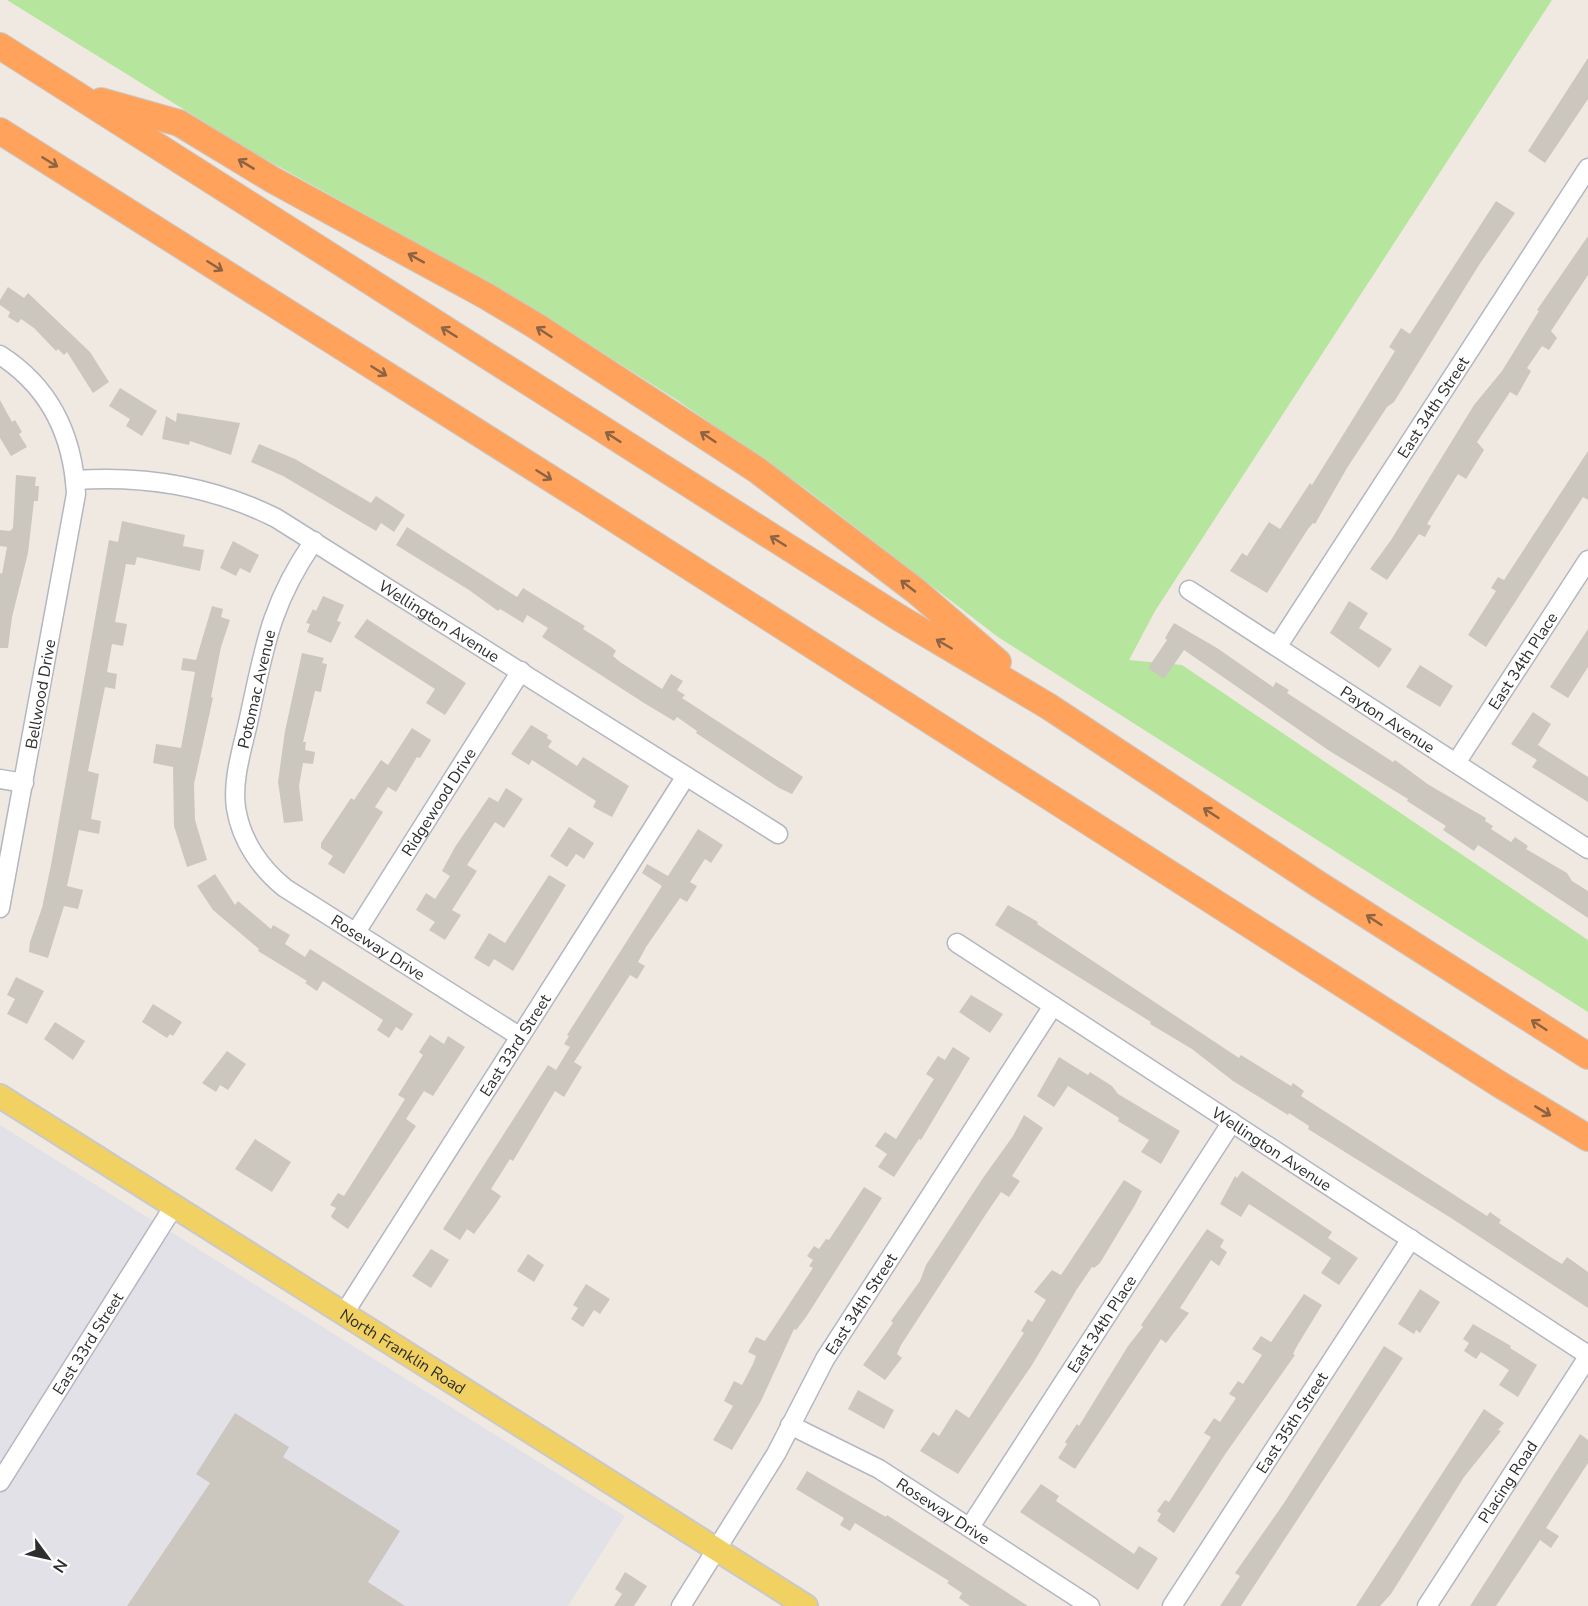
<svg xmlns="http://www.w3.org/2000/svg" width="1588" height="1606" font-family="'Nunito Sans',sans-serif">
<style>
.industrial{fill:#e3e1e8}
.green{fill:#b6e59e}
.building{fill:#cbc7bf}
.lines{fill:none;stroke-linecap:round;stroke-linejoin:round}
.minor-casing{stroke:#b4b7c1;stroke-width:21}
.major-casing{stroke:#c9c9c9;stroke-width:26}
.highway-casing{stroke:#c9c9c9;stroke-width:28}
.minor{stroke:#fff;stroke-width:18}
.major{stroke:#f2d163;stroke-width:22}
.highway{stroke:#ffa35c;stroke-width:26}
.oneway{stroke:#8c6343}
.labels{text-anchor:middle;stroke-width:4.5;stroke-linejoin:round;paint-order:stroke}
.street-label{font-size:16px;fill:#2e2e2e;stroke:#fff}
</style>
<rect width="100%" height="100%" fill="#efe9e1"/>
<polygon class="industrial" points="0,1125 625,1516 568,1606 0,1606"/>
<polygon class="green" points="7,0 1552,0 1155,611 1129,660 1182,665 1588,940 1588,1012 998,637 807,490 677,400 521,301 251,151"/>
<g class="building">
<polygon points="1588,58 1588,99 1545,163 1528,151"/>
<polygon points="1496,201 1515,213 1479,265 1394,402 1387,407 1347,468 1315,524 1313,523 1308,529 1267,593 1230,571 1242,553 1247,556 1269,522 1280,529 1310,483 1312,485 1395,351 1389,347 1401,328 1410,334"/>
<polygon points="1588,236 1588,275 1551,331 1557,338 1549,350 1542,346 1527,368 1531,371 1517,396 1510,392 1477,442 1484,450 1466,479 1458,474 1427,524 1431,526 1425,537 1419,534 1387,580 1370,569 1391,540 1474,405 1502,371 1539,311 1537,310"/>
<polygon points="8,287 24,298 28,293 90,352 109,382 93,393 67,352 64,355 58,349 56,351 34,328 21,319 18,323 8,317 10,312 0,305 0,300"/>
<polygon points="120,388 157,411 142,436 126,426 130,419 109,406"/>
<polygon points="0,400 12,422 15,420 22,432 19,434 27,447 11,456 0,438"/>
<polygon points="177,413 240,423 231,455 190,441 189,445 162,439 166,416 176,422"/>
<polygon points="259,444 295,459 371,503 376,496 405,515 394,532 381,523 376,531 283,476 251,462"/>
<polygon points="1588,451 1588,500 1583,497 1486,647 1468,635 1496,591 1491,588 1498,577 1504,580"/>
<polygon points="16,475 36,477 35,486 39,486 38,501 34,501 28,553 12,617 8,648 0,648 0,573 2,574 7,547 0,546 0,530 10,531 13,528"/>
<polygon points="122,521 185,535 183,546 204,550 200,571 137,557 135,565 126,564 115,622 127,624 123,646 112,644 107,672 117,674 115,689 105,687 88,771 99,774 91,819 101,821 99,834 79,830 67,886 83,890 78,909 64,906 48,958 29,952 30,942 42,908 51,865 109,540 118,542"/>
<polygon points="407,527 517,597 523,588 567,615 585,626 583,629 610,646 616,651 613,656 620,662 662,689 671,674 683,681 677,690 685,695 682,698 803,777 792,794 779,788 696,733 697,731 677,717 674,721 644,703 542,637 548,628 527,615 523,623 500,609 498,611 469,590 396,545"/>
<polygon points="233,541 259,555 250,573 240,568 236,576 220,568"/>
<polygon points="323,596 344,605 337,621 341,622 331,643 307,632 310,624 306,623 313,609 316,611"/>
<polygon points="1349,601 1368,613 1359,628 1392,649 1379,668 1330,633"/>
<polygon points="212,606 223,609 221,617 230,620 221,647 211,697 213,698 194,784 195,820 207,860 187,867 174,826 173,767 153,763 156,744 181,748 195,672 181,670 183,658 196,660"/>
<polygon points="367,619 466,683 445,715 426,703 435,689 354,637"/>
<polygon points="1174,623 1217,648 1273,687 1276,682 1289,690 1287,693 1393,762 1395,760 1429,785 1486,818 1485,821 1493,826 1491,829 1511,842 1515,837 1528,846 1526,849 1567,873 1572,881 1588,891 1588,918 1478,845 1474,851 1443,830 1446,826 1407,801 1408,799 1328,750 1184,650 1164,679 1148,668 1167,640 1165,638"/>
<polygon points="1588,629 1588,667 1568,698 1550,687"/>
<polygon points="302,653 324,658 322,663 327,664 321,692 315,691 303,742 306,742 305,750 315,752 313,764 303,763 299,786 303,821 284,823 278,782 285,731"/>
<polygon points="1420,665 1453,686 1440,707 1406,687"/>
<polygon points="1533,712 1551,724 1538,745 1588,777 1588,802 1532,767 1537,760 1511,744"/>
<polygon points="531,725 548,735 547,738 552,741 548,747 577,766 583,757 629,786 612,817 593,807 596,801 532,760 529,765 511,754"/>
<polygon points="412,728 431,740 420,758 417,757 396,792 388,787 375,807 383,812 344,874 328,864 333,856 321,848 321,843 351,798 354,800 381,760 388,765"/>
<polygon points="506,788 523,799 504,828 495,822 467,865 477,871 452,910 461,915 445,940 429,930 435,922 416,910 426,893 435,899 450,876 442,871 455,847 489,797 498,802"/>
<polygon points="569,827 594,843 584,859 576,854 567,867 550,856"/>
<polygon points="698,829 723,845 711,863 705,859 690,882 697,886 687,902 680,898 646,947 638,962 645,966 637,979 630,975 574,1062 582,1067 564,1097 555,1091 513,1161 510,1159 491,1189 501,1196 493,1208 474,1234 467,1229 460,1240 443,1229 548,1065 556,1070 570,1047 564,1044 569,1036 567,1035 662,886 642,873 647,864 668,876"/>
<polygon points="215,874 235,905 238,901 271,929 273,925 290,935 285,944 305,957 310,949 413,1014 402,1031 396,1027 389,1038 377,1030 383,1020 323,981 317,991 305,983 307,981 258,951 259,949 213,910 197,886"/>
<polygon points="549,875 566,885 513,971 494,959 489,967 474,958 489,933 505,943"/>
<polygon points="1008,905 1038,922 1037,924 1239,1058 1241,1055 1291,1086 1293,1083 1304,1091 1301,1096 1487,1216 1490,1212 1501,1220 1499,1223 1552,1258 1562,1264 1567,1257 1588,1272 1588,1308 1451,1218 1308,1129 1309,1126 1289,1113 1288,1115 1233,1081 1192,1049 1150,1024 1151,1022 995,925"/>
<polygon points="16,977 44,991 27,1024 7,1014 15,999 7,995"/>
<polygon points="971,995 1003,1014 990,1033 959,1012"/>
<polygon points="153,1004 182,1022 173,1036 170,1034 167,1038 142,1022"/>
<polygon points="55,1022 85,1041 73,1060 44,1039"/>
<polygon points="430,1035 444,1044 448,1036 465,1047 433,1096 424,1091 406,1119 416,1126 348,1229 332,1218 331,1216 336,1208 330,1205 338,1193 344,1196 405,1099 398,1095 423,1055 419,1052"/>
<polygon points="953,1047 970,1058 921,1140 919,1139 894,1177 878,1167 887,1154 875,1146 885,1132 896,1139 934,1079 926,1074 938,1056 945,1060"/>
<polygon points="227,1051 246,1064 228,1090 220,1085 216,1092 202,1083"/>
<polygon points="1059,1057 1088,1075 1090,1072 1112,1086 1118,1094 1180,1131 1161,1164 1141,1152 1149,1140 1118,1121 1119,1118 1068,1086 1054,1107 1037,1096"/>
<polygon points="1024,1115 1043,1128 1012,1176 1020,1181 1009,1197 1001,1192 986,1214 901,1345 897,1354 902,1358 885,1380 863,1365 893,1323 891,1321 920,1281 926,1265 983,1178 1013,1136"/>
<polygon points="255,1139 291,1162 272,1192 235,1169"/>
<polygon points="1242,1171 1332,1232 1328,1238 1358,1258 1339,1285 1321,1273 1331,1258 1297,1235 1249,1204 1241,1217 1220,1204 1235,1176 1237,1178"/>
<polygon points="1124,1180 1142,1191 1135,1205 1100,1263 1094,1268 1092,1267 1077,1289 1032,1365 958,1474 920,1451 933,1432 939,1436 956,1409 969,1418 1024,1333 1021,1331 1028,1319 1032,1322 1046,1300 1034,1292 1052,1270 1061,1275"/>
<polygon points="864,1187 882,1198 806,1317 796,1330 794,1329 761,1401 732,1450 713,1440 733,1406 724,1401 734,1381 742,1385 753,1364 756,1356 748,1352 756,1337 765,1341 813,1268 809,1266 813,1260 807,1256 814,1246 819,1249 826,1239 829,1240"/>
<polygon points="1207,1229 1224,1240 1220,1247 1227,1252 1219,1266 1211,1260 1180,1308 1189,1313 1166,1343 1161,1339 1075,1469 1058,1458 1067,1444 1065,1442 1077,1424 1079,1426 1128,1346 1143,1327 1141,1325"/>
<polygon points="431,1249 449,1260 431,1288 412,1276"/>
<polygon points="528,1254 544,1265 534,1282 517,1271"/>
<polygon points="586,1284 610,1299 600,1314 594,1310 583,1327 571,1319 578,1308 573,1305"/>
<polygon points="1420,1289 1440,1302 1420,1333 1416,1330 1414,1334 1398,1324"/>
<polygon points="1304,1294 1322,1305 1297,1346 1293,1354 1295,1355 1226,1453 1174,1533 1157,1521 1161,1514 1157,1511 1165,1500 1169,1502 1211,1437 1204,1433 1214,1418 1220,1422 1236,1398 1229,1394 1238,1381 1243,1384 1262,1355 1252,1349 1261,1336 1271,1342"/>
<polygon points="1473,1324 1511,1346 1510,1348 1537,1365 1518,1397 1499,1385 1509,1370 1481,1352 1476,1359 1464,1351 1469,1343 1463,1339"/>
<polygon points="1384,1346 1403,1358 1241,1606 1220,1606 1240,1576 1235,1573 1284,1503"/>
<polygon points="858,1390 894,1410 884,1429 848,1409"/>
<polygon points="1484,1409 1504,1423 1498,1430 1501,1431 1464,1477 1391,1594 1380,1606 1356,1606"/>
<polygon points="235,1413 289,1447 283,1457 400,1531 368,1582 405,1606 127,1606 210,1483 196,1474"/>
<polygon points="1580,1434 1588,1440 1588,1463 1546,1528 1559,1536 1551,1548 1540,1540 1496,1606 1470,1606"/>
<polygon points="807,1471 886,1517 887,1515 1028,1606 970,1606 959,1598 962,1593 947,1583 949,1581 855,1523 850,1531 840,1525 844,1518 796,1489"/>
<polygon points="1041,1484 1059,1496 1056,1501 1134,1554 1139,1546 1158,1558 1138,1590 1020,1512"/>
<polygon points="625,1572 647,1586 634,1606 614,1606 622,1594 615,1589"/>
</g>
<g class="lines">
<defs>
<g id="minor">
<path d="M 0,355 C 50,387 73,436 76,494 L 0,908"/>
<path id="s1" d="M 75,480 C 146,475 212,486 276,518 L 778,834"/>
<path id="s2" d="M 314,541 C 270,604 264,649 248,723 C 242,750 232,780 236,808 C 241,840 260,868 285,888 L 519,1036"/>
<path id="s3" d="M 1189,590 L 1588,849"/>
<path id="s4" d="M 1277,647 L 1588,168"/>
<path id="s5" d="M 1456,763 L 1588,560"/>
<polyline points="0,779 24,783"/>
<path id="s6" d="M 356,932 L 521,671"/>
<path id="s7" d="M 957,943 L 1588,1355"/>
<path id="s8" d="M 343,1315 L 686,776"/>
<path id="s9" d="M 790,1425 L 879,1469 L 1090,1606"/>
<path id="s10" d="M 0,1482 L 174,1206"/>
<path id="s11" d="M 970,1527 L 1232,1122"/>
<path id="s12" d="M 681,1606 L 776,1454 L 825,1359 L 1053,1006"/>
<path id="s13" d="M 1172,1606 L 1411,1239"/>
<path id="s14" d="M 1427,1606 L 1588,1357"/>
</g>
<g id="major">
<path id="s15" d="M 0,1096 L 806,1606"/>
</g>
<g id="highway">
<polyline points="0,46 898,617 1048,706 1318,884 1588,1056"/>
<polyline points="101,101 179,123 273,180 486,296 536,326 757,470 916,591 998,662"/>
<polyline points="0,131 591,504 1499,1084 1588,1138"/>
</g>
</defs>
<use href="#minor" class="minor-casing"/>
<use href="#major" class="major-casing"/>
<use href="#highway" class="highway-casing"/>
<use href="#minor" class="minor"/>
<use href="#major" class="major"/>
<use href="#highway" class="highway"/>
</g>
<defs><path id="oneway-shaft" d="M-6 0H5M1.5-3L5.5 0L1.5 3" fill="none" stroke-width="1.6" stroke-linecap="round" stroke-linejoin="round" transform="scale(1.5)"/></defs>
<g class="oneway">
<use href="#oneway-shaft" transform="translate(50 162) rotate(32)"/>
<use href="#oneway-shaft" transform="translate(246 164) rotate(-149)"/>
<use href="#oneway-shaft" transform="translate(416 258) rotate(-151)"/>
<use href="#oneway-shaft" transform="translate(215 266) rotate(32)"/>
<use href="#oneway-shaft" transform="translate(449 332) rotate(-148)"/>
<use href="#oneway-shaft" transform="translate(544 332) rotate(-147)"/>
<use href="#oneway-shaft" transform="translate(379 371) rotate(32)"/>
<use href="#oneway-shaft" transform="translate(613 437) rotate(-147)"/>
<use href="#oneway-shaft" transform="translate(708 437) rotate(-146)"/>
<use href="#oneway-shaft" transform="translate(544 475) rotate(32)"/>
<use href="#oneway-shaft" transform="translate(778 541) rotate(-148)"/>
<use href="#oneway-shaft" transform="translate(908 586) rotate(-142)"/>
<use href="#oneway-shaft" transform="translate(944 644) rotate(-150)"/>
<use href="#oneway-shaft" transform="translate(1211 813) rotate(-147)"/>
<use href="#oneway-shaft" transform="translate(1374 920) rotate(-147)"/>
<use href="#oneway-shaft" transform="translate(1539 1025) rotate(-147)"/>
<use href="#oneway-shaft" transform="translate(1543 1111) rotate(31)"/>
</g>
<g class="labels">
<g class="street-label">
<text dy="6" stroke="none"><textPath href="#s4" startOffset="286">East 34th Street</textPath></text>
<text dy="6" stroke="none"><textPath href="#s1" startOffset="400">Wellington Avenue</textPath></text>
<text dy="6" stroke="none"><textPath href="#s5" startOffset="122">East 34th Place</textPath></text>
<text transform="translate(256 689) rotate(-77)" y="6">Potomac Avenue</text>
<text transform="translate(40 694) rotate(-80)" y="6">Bellwood Drive</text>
<text dy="6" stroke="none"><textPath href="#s3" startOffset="237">Payton Avenue</textPath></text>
<text dy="6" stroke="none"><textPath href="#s6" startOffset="154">Ridgewood Drive</textPath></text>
<text dy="6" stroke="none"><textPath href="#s2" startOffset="488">Roseway Drive</textPath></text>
<text dy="6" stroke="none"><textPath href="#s8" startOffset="320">East 33rd Street</textPath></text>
<text dy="6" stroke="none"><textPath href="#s7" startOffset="376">Wellington Avenue</textPath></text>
<text dy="6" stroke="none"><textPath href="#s12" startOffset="352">East 34th Street</textPath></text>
<text dy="6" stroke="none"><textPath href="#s11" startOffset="242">East 34th Place</textPath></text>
<text dy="6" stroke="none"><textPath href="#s10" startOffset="164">East 33rd Street</textPath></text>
<text dy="6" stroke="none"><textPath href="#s15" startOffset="477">North Franklin Road</textPath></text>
<text dy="6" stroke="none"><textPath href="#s13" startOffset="219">East 35th Street</textPath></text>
<text dy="6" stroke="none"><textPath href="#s14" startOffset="148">Placing Road</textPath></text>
<text dy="6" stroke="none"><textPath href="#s9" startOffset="176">Roseway Drive</textPath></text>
</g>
</g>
<g transform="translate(48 1558) rotate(123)" stroke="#ffffff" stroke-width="4.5" paint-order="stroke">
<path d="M0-4.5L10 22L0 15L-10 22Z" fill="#2e2e2e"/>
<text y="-9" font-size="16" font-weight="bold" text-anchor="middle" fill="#2e2e2e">N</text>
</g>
</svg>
